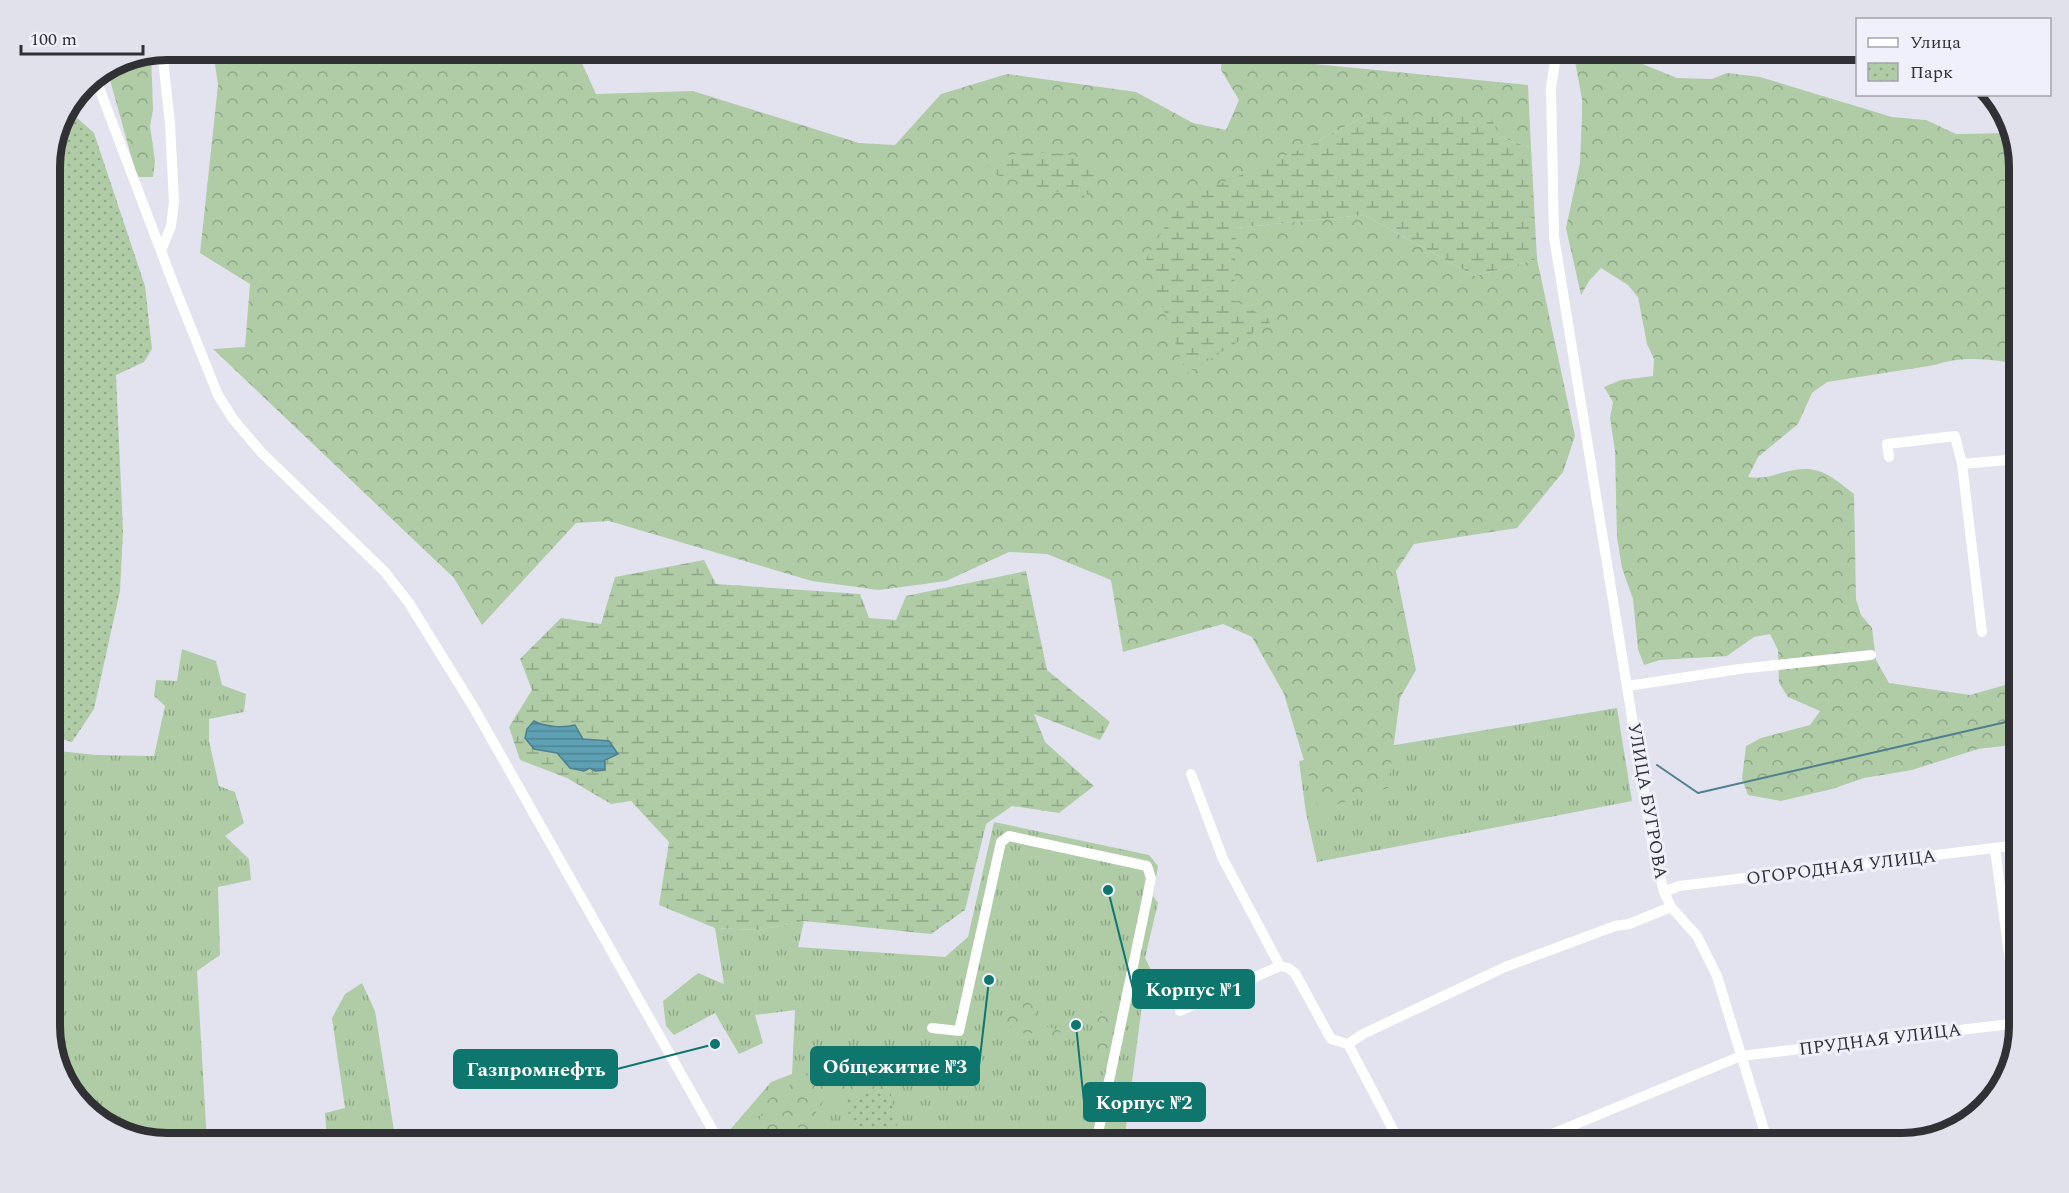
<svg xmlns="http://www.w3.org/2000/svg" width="2069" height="1193" font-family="Spectral,serif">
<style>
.grass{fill:url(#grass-tufts)}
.forest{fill:url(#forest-crowns)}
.wetland{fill:url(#wetland-marsh)}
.park{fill:url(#park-dots)}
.water{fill:url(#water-rules);stroke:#507f8e;stroke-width:1.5}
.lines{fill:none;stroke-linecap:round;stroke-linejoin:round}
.stream{stroke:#507f8e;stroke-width:2}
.minor{stroke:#fff;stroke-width:10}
.labels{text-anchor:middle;stroke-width:6;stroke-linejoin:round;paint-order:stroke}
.street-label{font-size:18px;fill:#313135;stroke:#f0f0fc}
.rim{fill:none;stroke:#313135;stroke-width:8}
.leader{fill:none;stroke:#0f766e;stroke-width:2}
.callout-dot{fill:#0f766e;stroke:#f0f0fc;stroke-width:2}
.callout{fill:#0f766e;stroke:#0f766e;stroke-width:2}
.callout-label{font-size:20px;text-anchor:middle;font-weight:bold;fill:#fff}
</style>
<defs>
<pattern id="grass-tufts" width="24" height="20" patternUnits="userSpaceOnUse" patternTransform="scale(1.5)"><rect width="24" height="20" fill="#afcca6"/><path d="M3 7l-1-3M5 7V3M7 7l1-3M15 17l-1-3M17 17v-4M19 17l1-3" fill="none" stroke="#8fa688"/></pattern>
<pattern id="forest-crowns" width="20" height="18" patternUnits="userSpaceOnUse" patternTransform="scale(1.5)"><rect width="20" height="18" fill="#afcca6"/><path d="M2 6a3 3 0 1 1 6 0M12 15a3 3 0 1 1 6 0" fill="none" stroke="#8fa688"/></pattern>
<pattern id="wetland-marsh" width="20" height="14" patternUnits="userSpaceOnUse" patternTransform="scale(1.5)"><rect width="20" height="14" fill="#afcca6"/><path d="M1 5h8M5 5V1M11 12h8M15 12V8" fill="none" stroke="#8fa688"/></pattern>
<pattern id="park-dots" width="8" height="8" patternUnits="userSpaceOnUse" patternTransform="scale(1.5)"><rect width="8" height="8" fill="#afcca6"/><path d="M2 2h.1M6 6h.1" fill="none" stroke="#8fa688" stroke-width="1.8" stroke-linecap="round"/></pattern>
<pattern id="water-rules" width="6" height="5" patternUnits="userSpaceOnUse" patternTransform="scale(1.5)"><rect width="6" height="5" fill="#5ea1b4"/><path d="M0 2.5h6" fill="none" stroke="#4e8493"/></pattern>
</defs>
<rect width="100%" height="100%" fill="#e3e3ef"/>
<g class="grass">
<polygon points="182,649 216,661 222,685 246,694 244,712 209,719 209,741 219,786 235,792 244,823 225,836 249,859 251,880 218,887 220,955 197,971 207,1143 167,1143 109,1128 65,1085 50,1033 50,750 96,755 154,756 165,706 154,696 156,680 177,681"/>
<polygon points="1617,708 1632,801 1317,862 1306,813 1299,761"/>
<polygon points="994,822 1149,855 1158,866 1153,896 1158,903 1145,958 1153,974 1142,1005 1124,1143 726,1143 723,1138 771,1082 792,1074 795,1010 755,1015 763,1043 739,1054 715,1013 674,1035 666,1026 663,1001 698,973 724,984 715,928 760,930 804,921 798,947 945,957 968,937"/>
<polygon points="362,983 375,1011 396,1143 327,1143 325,1113 345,1108 332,1018 345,994"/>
</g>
<g class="forest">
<polygon points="213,50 576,50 596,94 693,91 859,143 895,145 941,94 1007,74 1136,92 1193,123 1226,130 1239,100 1221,70 1222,50 1245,50 1252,54 1284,61 1528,85 1531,148 1500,137 1369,114 1308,146 1146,259 1272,322 1234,300 1235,228 1364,215 1475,276 1537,259 1575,436 1563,472 1517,528 1414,544 1396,571 1416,670 1400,698 1388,788 1319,810 1284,694 1252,637 1223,624 1123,652 1111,580 1047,554 1009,552 946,581 879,590 812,581 609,521 576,523 482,625 454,578 213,349 245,347 250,284 200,253 218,85"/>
<path d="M 1573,50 L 1624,50 L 1645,65 L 1677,78 L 1712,79 L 1727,73 L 1760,77 L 1892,117 L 1926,120 L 1956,134 L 2010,133 L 2019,160 L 2019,365 C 1992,358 1961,356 1935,365 L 1827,382 L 1812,393 L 1798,424 L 1758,457 L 1748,477 C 1761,479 1769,477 1781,473 C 1817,463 1827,473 1854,494 L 1856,599 L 1861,615 L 1872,628 L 1876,660 L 1889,683 L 1970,695 L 2019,681 L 2019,746 L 2011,745 L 1978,749 L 1912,770 L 1864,778 L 1832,789 L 1781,801 L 1748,795 L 1742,779 L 1746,746 L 1761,738 L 1810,725 L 1820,711 L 1788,697 L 1779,683 L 1778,650 L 1770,634 L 1754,637 L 1727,656 L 1660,660 L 1644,665 L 1638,649 L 1633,599 L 1622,568 L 1617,537 L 1615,451 L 1610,418 L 1613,402 L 1604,387 L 1621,380 L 1653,376 L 1654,359 L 1647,344 L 1638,297 L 1628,285 L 1601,268 L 1589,281 L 1581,295 L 1566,228 L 1580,163 L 1582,115 L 1582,99 Z"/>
<polygon points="151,53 153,110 150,126 155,161 153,177 137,177 107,69 123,58"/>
<path d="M 1028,1001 L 1035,1010 L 1032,1023 L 1056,1029 L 1061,1032 L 1056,1039 C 1035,1036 1026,1025 1007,1042 L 999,1036 L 1010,1034 L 1011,1026 L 1003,1022 L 1009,1012 L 1015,1013 L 1021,1018 L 1026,1012 L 1022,1005 Z"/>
<path d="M 1104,1009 L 1116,1011 L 1119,1016 L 1112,1051 L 1107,1054 L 1095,1051 C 1090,1041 1096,1017 1104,1009 Z"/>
<polygon points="852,1059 886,1061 887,1088 844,1097 834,1090 815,1109 822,1133 820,1140 810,1140 796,1125 772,1143 745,1143 744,1139 754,1131 768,1100 820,1064"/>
</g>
<g class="wetland">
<polygon points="1369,114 1491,118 1500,137 1531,148 1537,259 1475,276 1364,215 1236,228 1234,300 1272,321 1186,374 1146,259 1180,201 1308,146"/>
<path d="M 1020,153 C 1044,153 1077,150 1096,167 L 1097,176 L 1092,191 L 1084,196 L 1075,197 L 982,171 C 993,159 1005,155 1020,153 Z"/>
<polygon points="704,560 716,584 860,594 869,618 896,620 906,596 1026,571 1047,670 1110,722 1100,740 1034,714 1045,742 1094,786 1059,813 1012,806 986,824 965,910 931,934 804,921 760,930 715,928 659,905 669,842 631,801 611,804 567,778 520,760 509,727 532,690 520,659 561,618 601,624 615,577"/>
</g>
<g class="park">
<polygon points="67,109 94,133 145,286 152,349 144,362 116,375 123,531 120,591 94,709 72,742 50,736 50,160 59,122"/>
<polygon points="890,1090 897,1126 863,1132 865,1143 834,1143 833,1137 852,1133 846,1098"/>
</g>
<path class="water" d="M 534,721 C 545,727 563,728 575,725 L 583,739 L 609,741 L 618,754 L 605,760 L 605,770 L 595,771 L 590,768 L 584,771 L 570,768 L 557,753 L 534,749 L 525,738 L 527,729 Z"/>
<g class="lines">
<polyline class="stream" points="1657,765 1698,793 2019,719"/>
<g class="minor">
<polyline points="1557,50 1551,87 1554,237 1654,853 1664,892 1671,907 1697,936 1717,976 1768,1143"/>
<polyline points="95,77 175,288 218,395 233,419 261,452 385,572 409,603 474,708 720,1143"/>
<polyline points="161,251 171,226 174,202 170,123 162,51"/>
<polyline points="1889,457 1887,444 1955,436 1962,464 1982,632"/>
<polyline points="1962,464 2019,459"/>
<polyline points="1628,686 1739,669 1871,655"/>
<polyline points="1191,774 1223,859 1280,966 1288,968 1295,973 1331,1039 1348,1044 1400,1143"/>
<polyline points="1995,849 2019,1028"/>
<polyline points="1664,892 1679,886 2019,845"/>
<polyline points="1180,1011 1280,966"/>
<polyline points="932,1028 959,1031 1001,842 1009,836 1147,866 1151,878 1147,899 1096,1143"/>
<polyline points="1348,1044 1363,1034 1505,967 1615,926 1629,924 1671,907"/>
<polyline points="1530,1143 1741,1056 2019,1023"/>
</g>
</g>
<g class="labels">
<g class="street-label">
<text transform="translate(1648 801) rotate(80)" y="6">УЛИЦА БУГРОВА</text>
<text transform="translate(1841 867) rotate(-7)" y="6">ОГОРОДНАЯ УЛИЦА</text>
<text transform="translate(1880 1039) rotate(-7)" y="6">ПРУДНАЯ УЛИЦА</text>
</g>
</g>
<path d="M0 0H2069V1193H0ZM167 60H1902A107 107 0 0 1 2009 167V1026A107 107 0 0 1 1902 1133H167A107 107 0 0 1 60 1026V167A107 107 0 0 1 167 60Z" fill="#e1e1ec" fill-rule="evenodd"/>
<path class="rim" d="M167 60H1902A107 107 0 0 1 2009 167V1026A107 107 0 0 1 1902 1133H167A107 107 0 0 1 60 1026V167A107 107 0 0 1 167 60Z"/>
<path class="leader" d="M1108 890L1133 989M989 980L979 1066M715 1044L617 1069M1076 1025L1084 1102"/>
<g class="callout-dot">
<circle cx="1108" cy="890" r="6"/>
<circle cx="989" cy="980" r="6"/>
<circle cx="715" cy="1044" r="6"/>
<circle cx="1076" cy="1025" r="6"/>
</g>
<g class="callout">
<rect x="1133" y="970" width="121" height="38" rx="6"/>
<rect x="811" y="1047" width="168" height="38" rx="6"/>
<rect x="454" y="1050" width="163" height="38" rx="6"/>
<rect x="1084" y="1083" width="121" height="38" rx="6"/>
</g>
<g class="callout-label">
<text x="1194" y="996">Корпус №1</text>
<text x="895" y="1073">Общежитие №3</text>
<text x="536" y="1076">Газпромнефть</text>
<text x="1144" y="1109">Корпус №2</text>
</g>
<rect x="1856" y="18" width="195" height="78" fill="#f0f0fc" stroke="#a4a4ac" stroke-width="1.5"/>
<rect x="1868" y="38" width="30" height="9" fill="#ffffff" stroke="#a4a4ac" stroke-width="1.5"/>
<text x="1910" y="48" font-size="18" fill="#313135">Улица</text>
<rect x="1868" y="63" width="30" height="18" fill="url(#park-dots)" stroke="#a4a4ac" stroke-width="1.5"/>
<text x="1910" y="78" font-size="18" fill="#313135">Парк</text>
<path d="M21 45v9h122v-9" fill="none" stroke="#313135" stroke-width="3"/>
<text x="30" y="45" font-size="18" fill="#313135" stroke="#f0f0fc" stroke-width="4.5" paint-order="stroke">100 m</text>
</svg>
